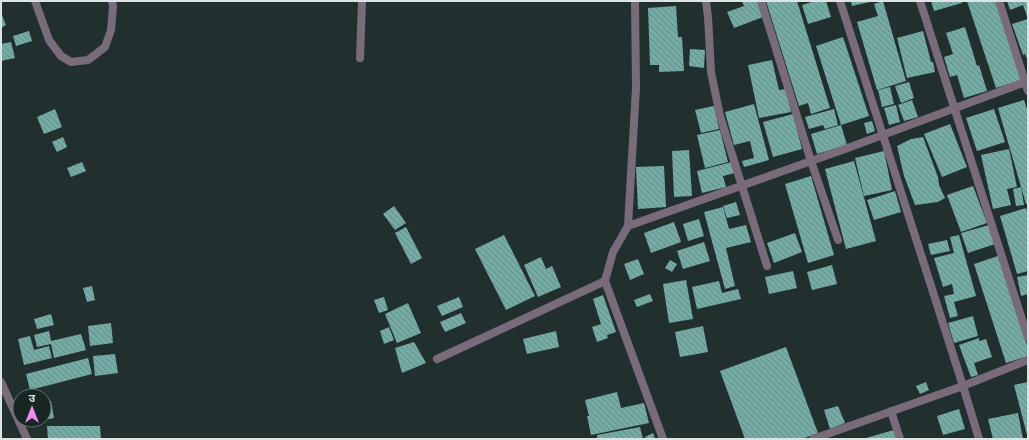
<svg xmlns="http://www.w3.org/2000/svg" width="1029" height="440" font-family="'Source Serif 4','Noto Sans Devanagari',serif">
<style>
.building{fill:url(#building-back-hatch)}
.lines{fill:none;stroke-linecap:round;stroke-linejoin:round}
.street{stroke:#796b79;stroke-width:8}
</style>
<defs>
<pattern id="building-back-hatch" width="6" height="6" patternUnits="userSpaceOnUse"><rect width="6" height="6" fill="#72aca4"/><path d="M-1 5l2 2M0 0l6 6M5-1l2 2" fill="none" stroke="#648d87"/></pattern>
</defs>
<rect width="100%" height="100%" fill="#21302e"/>
<g class="building">
<polygon points="742,1 757,1 763,17 734,28 727,12 744,6"/>
<polygon points="766,1 797,1 830,108 811,114 808,103 799,106"/>
<polygon points="815,1 826,1 831,17 808,24 802,5"/>
<polygon points="851,1 870,1 870,2 852,6"/>
<polygon points="883,1 906,81 877,90 857,22 878,16 874,4"/>
<polygon points="931,1 961,1 962,3 934,11"/>
<polygon points="967,1 996,1 1021,80 996,88"/>
<polygon points="1007,1 1028,1 1028,19 1023,5 1010,10"/>
<polygon points="676,6 678,37 682,37 684,71 659,72 659,65 650,65 648,8"/>
<polygon points="1,13 6,25 1,28"/>
<polygon points="1028,19 1028,61 1025,54 1023,55 1012,24"/>
<polygon points="965,27 977,66 979,65 987,91 964,98 957,75 950,77 944,57 953,54 946,33"/>
<polygon points="29,31 32,41 16,46 13,36"/>
<polygon points="923,31 931,62 933,62 935,72 907,78 897,38"/>
<polygon points="843,37 869,116 841,125 816,46"/>
<polygon points="11,42 15,58 1,61 1,44"/>
<polygon points="690,49 705,50 704,68 689,66"/>
<polygon points="772,60 779,90 786,89 791,112 759,118 748,65"/>
<polygon points="909,82 914,98 901,103 895,86"/>
<polygon points="890,87 894,104 882,107 878,90"/>
<polygon points="912,100 918,117 904,121 898,105"/>
<polygon points="1024,100 1028,112 1028,203 1026,204 998,108"/>
<polygon points="754,104 769,160 744,167 742,161 754,158 750,141 734,145 725,112"/>
<polygon points="896,105 900,122 889,125 884,108"/>
<polygon points="714,106 719,129 701,133 695,110"/>
<polygon points="55,109 62,127 44,134 37,117"/>
<polygon points="834,109 838,125 825,129 823,125 809,129 805,117"/>
<polygon points="994,109 1005,142 977,151 966,118"/>
<polygon points="793,114 802,149 773,157 763,122"/>
<polygon points="872,121 875,131 867,134 864,123"/>
<polygon points="950,124 967,167 942,177 924,134"/>
<polygon points="841,125 847,145 817,154 811,134"/>
<polygon points="720,130 728,162 705,168 697,135"/>
<polygon points="63,137 67,147 57,152 52,142"/>
<polygon points="923,137 938,177 939,185 945,198 938,202 915,205 904,176 897,146 911,139"/>
<polygon points="1009,149 1017,187 1007,189 1011,205 993,209 981,155"/>
<polygon points="689,150 692,196 674,197 672,151"/>
<polygon points="884,151 892,190 864,196 855,158"/>
<polygon points="854,161 876,241 846,249 825,169"/>
<polygon points="82,162 86,171 71,177 67,168"/>
<polygon points="732,162 735,173 723,176 726,187 702,193 697,171"/>
<polygon points="664,166 666,207 638,209 636,167"/>
<polygon points="811,176 834,255 808,263 785,184"/>
<polygon points="973,186 987,223 961,232 947,195"/>
<polygon points="1021,187 1024,205 1016,206 1013,189"/>
<polygon points="895,191 901,212 874,220 867,200"/>
<polygon points="736,202 740,215 727,218 723,206"/>
<polygon points="394,206 406,223 395,230 383,214"/>
<polygon points="723,207 729,229 746,225 751,242 726,248 735,286 725,289 704,212"/>
<polygon points="1026,208 1028,215 1028,271 1017,274 1000,216"/>
<polygon points="699,219 704,236 688,241 683,224"/>
<polygon points="674,222 681,242 651,253 644,233"/>
<polygon points="989,225 995,244 968,253 961,233"/>
<polygon points="406,227 422,258 411,264 395,233"/>
<polygon points="795,233 802,252 774,263 767,243"/>
<polygon points="504,235 535,296 506,310 475,249"/>
<polygon points="959,235 976,296 954,302 958,316 950,318 944,296 954,294 952,284 943,287 934,258 954,253 950,237"/>
<polygon points="947,240 950,251 931,255 928,244"/>
<polygon points="704,242 710,261 683,269 677,251"/>
<polygon points="998,256 1028,348 1028,356 1006,363 974,264"/>
<polygon points="541,257 546,269 552,266 561,287 538,297 524,265"/>
<polygon points="638,259 644,274 630,280 624,264"/>
<polygon points="670,260 677,264 672,272 665,268"/>
<polygon points="832,265 837,284 812,290 807,272"/>
<polygon points="793,271 797,288 769,294 765,277"/>
<polygon points="1028,275 1028,294 1021,296 1017,277"/>
<polygon points="686,280 693,319 669,323 663,284"/>
<polygon points="719,281 722,293 738,289 741,299 697,309 692,287"/>
<polygon points="92,286 95,300 87,302 83,288"/>
<polygon points="650,294 653,301 637,307 634,300"/>
<polygon points="603,295 616,332 607,335 608,338 597,342 592,327 601,324 593,299"/>
<polygon points="384,297 388,310 379,313 374,300"/>
<polygon points="459,297 463,307 442,316 437,306"/>
<polygon points="408,303 421,333 397,343 385,314"/>
<polygon points="461,313 466,323 445,332 440,322"/>
<polygon points="51,314 54,325 37,329 34,319"/>
<polygon points="973,316 978,336 954,343 948,323"/>
<polygon points="111,323 113,343 90,346 88,326"/>
<polygon points="703,326 708,352 680,357 675,332"/>
<polygon points="389,327 394,340 384,344 380,331"/>
<polygon points="49,331 51,341 81,334 86,350 54,358 51,344 37,347 34,335"/>
<polygon points="556,331 559,347 527,354 523,339"/>
<polygon points="30,336 34,350 49,346 52,358 24,365 18,339"/>
<polygon points="979,338 979,341 986,339 992,357 974,363 978,375 971,377 959,345"/>
<polygon points="414,342 426,363 402,373 395,348"/>
<polygon points="786,347 818,433 802,439 745,439 720,371"/>
<polygon points="115,354 118,373 95,376 93,356"/>
<polygon points="88,358 92,374 30,390 26,374"/>
<polygon points="926,382 929,390 920,394 916,386"/>
<polygon points="1028,382 1028,435 1027,435 1014,385"/>
<polygon points="617,392 621,408 644,403 649,423 591,435 587,416 589,416 585,400"/>
<polygon points="51,401 54,418 44,420 44,402"/>
<polygon points="838,406 845,423 830,429 824,410"/>
<polygon points="959,409 965,429 943,435 937,416"/>
<polygon points="1018,413 1023,439 993,439 988,419"/>
<polygon points="47,426 100,426 101,439 48,439"/>
<polygon points="640,427 643,439 597,439 597,435"/>
<polygon points="894,430 897,439 866,439 866,438"/>
<polygon points="653,433 655,439 646,439 645,437"/>
</g>
<g class="lines">
<g class="street">
<polyline points="35,1 49,40 61,56 71,62 88,60 105,47 111,30 113,6 112,1"/>
<polyline points="635,1 636,88 628,226 845,149 1028,81"/>
<polyline points="706,1 708,17 711,72 720,116 767,266"/>
<polyline points="761,1 811,161 838,240"/>
<polyline points="840,1 963,386 1028,360"/>
<polyline points="920,1 1028,338"/>
<polyline points="999,1 1028,91"/>
<polyline points="360,58 362,1"/>
<polyline points="628,226 613,252 605,281 663,439"/>
<polyline points="437,359 605,281"/>
<polyline points="1,382 27,439"/>
<polyline points="891,411 900,439"/>
<polyline points="813,439 963,386 979,439"/>
</g>
</g>
<rect width="1029" height="440" fill="none" stroke="#dce5e4" stroke-width="4"/>
<g transform="translate(32 408)"><circle r="19" fill="#182624" stroke="#667271"/>
<path d="M0-3L7 15L0 10L-7 15Z" fill="#f38af2"/>
<text y="-6" font-size="11" font-weight="bold" text-anchor="middle" fill="#dce5e4">उ</text>
</g>
</svg>
